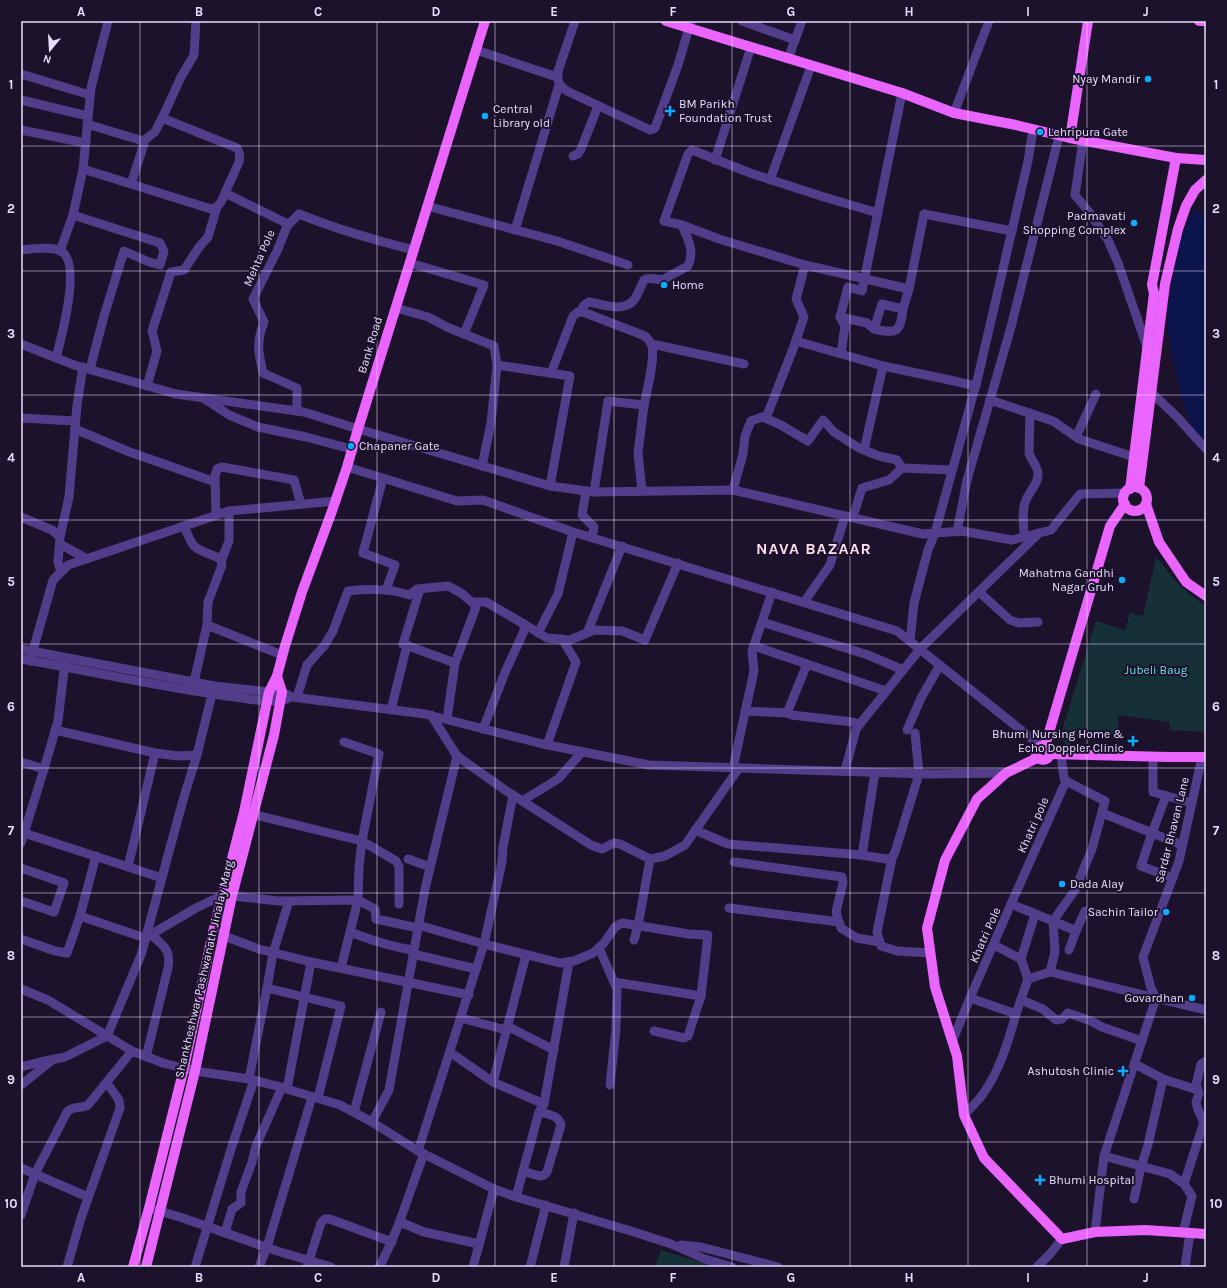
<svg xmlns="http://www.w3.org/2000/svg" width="1227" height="1288" font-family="Karla,sans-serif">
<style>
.green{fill:#153037}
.water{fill:#0c144c}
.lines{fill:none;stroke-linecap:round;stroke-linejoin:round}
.minor{stroke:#523d8b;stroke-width:9}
.major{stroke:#e965fe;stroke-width:10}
.grid{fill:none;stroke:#e9ddff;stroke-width:1;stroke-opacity:0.55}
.poi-dot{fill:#0aadfe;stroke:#1d122c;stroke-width:1.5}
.labels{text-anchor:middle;stroke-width:4;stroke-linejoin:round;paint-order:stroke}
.poi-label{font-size:12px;fill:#e9ddff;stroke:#1d122c;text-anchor:end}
.street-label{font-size:12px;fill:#e9ddff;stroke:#1d122c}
.park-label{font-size:12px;fill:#67e1df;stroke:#1d122c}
.district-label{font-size:16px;font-weight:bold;letter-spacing:1px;fill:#ffdfec;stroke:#1d122c}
.neatline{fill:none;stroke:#e9ddff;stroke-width:1.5}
.grid-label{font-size:13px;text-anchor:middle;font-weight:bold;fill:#e9ddff}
</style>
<rect width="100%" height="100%" fill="#1d122c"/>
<g class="green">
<polygon points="1156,557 1180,586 1206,607 1206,732 1170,730 1169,722 1119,715 1117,739 1073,737 1068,748 1060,737 1096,621 1125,630 1130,613 1143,616"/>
<polygon points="661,1250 716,1267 655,1267"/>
</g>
<polygon class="water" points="1194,208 1206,218 1206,446 1191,425 1182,400 1167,329 1167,313 1180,238"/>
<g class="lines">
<g class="minor">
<path d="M 575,21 L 558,71 C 557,82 559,85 567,91 L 650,130 L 655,128 L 678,65 L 691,21"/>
<polyline points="742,21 795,40"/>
<polyline points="476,50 557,77"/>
<polyline points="788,59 802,21"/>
<polyline points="21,74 90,95"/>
<polyline points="21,100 88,116"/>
<polyline points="954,113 989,21"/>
<polyline points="87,124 143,141 144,144 131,184"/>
<polyline points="21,130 86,143"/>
<polyline points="1083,140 1075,195 1089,212 1108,240 1118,263 1147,347"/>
<polyline points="143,141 155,132 165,112 181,77 194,55 196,21"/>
<polyline points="573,156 578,154 581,149 598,106"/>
<polyline points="715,160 751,47"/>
<path d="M 83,169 L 211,209 L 217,207 L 221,202 L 239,162 C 240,156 240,153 237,148 L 162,118"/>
<polyline points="770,180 811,66"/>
<polyline points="225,193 288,224"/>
<polyline points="427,206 557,241 628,265"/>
<polyline points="73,215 160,243 164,251 160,265 149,262 124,251 104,316 90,369"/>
<polyline points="515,230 559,85"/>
<path d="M 21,250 C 31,249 52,246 61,251 C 82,263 61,339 56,358"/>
<polyline points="60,251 73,215 83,169 91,88 108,21"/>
<polyline points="410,263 484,285 464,334"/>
<polyline points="805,265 719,239 682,225 664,221 688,154 692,150 750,173 824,197 878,213"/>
<polyline points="396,308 428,317 449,328 494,346 497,365 491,423 482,466"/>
<path d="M 581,312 L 584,305 L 589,302 C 602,304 624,313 634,300 C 638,294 641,286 644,280 C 650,276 657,281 664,279 L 688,266 C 695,250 688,240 682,225"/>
<polyline points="840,317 848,287 862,291 902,93"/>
<path d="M 874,329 C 897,334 900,333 903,309"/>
<polyline points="796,341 883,366"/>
<polyline points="21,344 74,365 176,394 304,412 358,429 550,486 594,492 733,490 923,534 962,531 1012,540 1051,530 1080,494 1125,493"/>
<polyline points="652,344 744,364"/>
<polyline points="841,353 845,326 840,317 867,323 874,329 882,304 903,309 909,289"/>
<polyline points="497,365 570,376 550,486"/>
<path d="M 551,373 L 573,316 L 578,312 L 583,312 L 645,336 C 648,339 651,342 652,346 C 655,360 647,390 644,405"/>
<polyline points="147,386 157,351 152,331 171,272 184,270 199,247 208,237 217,207"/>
<polyline points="1151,392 1178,418 1206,449"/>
<polyline points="205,399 229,415 258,427 306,437 351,449"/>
<polyline points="990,400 1053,421 1079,439 1134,457"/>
<path d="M 297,411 L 297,388 L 263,373 C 258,351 256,343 264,322 L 253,299 L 278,249 L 287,226 L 299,214 C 336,229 374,240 414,250"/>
<polyline points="21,418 75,421"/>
<polyline points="766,418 793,349 804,317 796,299 805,265 909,289 924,214 1012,231"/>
<polyline points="75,429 127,451 215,482"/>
<polyline points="1076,437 1096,394"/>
<polyline points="864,450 883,366 945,379 976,386"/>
<polyline points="347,467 457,501 483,500 573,532 897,631 1041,746"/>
<polyline points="383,478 363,553 395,565 386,590"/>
<polyline points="733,490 743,454 745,436 751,421 762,417 779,424 808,441 823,420 834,432 859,448 879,456 897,460 902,468"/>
<polyline points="586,491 582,515 594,527 592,537"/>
<polyline points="594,492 608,401 644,405 638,453 642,491"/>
<polyline points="216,515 215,476 217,469 222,467 294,480 301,504"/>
<polyline points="21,517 52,530 60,537 58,562 61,572"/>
<polyline points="853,517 862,488 889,480 902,468 952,470"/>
<path d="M 184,526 C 194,551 194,548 219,558 L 221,561 L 222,565 L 208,602 L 207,625 L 194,682"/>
<polyline points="957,532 967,480 1011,327 1059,136"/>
<polyline points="60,537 69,497 77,405 83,367"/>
<path d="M 1024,537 C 1024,525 1021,511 1026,500 C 1029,492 1038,484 1038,475 C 1039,468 1031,460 1029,453 L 1030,413"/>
<polyline points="60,544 87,559"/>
<polyline points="221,561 229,541 229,511"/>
<polyline points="420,589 403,644 455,663"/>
<polyline points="979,592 1010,620 1019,623 1038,622"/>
<polyline points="472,602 486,602 524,624 524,631 506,670 483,729"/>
<polyline points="804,602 830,565 845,516"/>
<polyline points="762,622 868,655 903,670"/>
<polyline points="524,624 547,638 570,640 594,630 622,631 645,640 678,563"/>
<polyline points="207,625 282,655"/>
<polyline points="538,633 558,594 573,532"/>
<polyline points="587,633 622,546"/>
<polyline points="910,641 914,603 928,550 935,533 978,377 1028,161 1033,130"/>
<polyline points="754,646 886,691"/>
<polyline points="21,649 214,686 269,692 282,692 292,697 425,714 543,744 649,765 929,774 1006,773"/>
<path d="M 21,659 C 92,671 163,688 235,697 C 251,699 271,704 287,699"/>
<polyline points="30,661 53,580 68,565 229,511 336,501"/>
<path d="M 297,697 L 307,665 L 324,646 L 333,631 L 348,591 C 369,589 388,588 409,595 L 417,589 L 448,586 L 461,593 L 472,602 L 476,607 L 455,663 L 447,719"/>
<polyline points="391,710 407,645"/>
<polyline points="745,711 787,713 792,715 852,722 859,724"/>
<polyline points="787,713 807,664"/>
<polyline points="431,715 457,756 505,790 591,845 602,849 614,843 620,844 650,859 665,856 685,845 739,768"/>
<polyline points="55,730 155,753"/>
<polyline points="907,730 921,698 940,665"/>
<polyline points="344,742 379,754 362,841 396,861 399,866 399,904"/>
<polyline points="547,745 576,662 562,639"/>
<polyline points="1153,757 1153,792 1192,803"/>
<polyline points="21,762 44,769"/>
<polyline points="733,768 754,671 752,651 772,592"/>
<polyline points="845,771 856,729 920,649 1039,533"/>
<polyline points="1166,796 1152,833 1182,845"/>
<polyline points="522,801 558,779 582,752"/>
<polyline points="247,813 362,841 359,867 358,900 375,909 376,919 418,928"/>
<polyline points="1102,813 1152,833 1141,866 1173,878"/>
<polyline points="695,830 728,844 862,855 875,772"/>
<polyline points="24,833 162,878"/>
<polyline points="21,843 44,769 58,721 65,662"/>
<polyline points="862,855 886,859 892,858 895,852 919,774 915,733"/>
<polyline points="892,858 877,932 881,946 897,951 930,953"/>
<polyline points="408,859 430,867"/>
<polyline points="734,862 842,877 843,883 836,912 841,928 857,938 880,942"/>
<polyline points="128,867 155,753 178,756 197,755"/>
<polyline points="21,868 64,883 54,912 21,901"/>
<polyline points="289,901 273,953 267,988 341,1006 318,1098"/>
<polyline points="1011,904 1066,781 1064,778 1061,754"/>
<polyline points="729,908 839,922"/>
<polyline points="80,916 145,938 196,908 223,895 279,901 358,900 341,968"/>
<polyline points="418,925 484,944 560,963 574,961 593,953 604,943 615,927 622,923 689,934 708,935 701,996 614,982"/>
<polyline points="1076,931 1085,911"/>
<polyline points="213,932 259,949 311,962 469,995"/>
<path d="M 350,932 C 371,940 391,947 413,950"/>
<polyline points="21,939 55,951 67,953 80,916 96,856"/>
<polyline points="634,940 638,926 650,859"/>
<polyline points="994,945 1021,959 1035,914"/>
<polyline points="599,948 617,989 616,1029 610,1085"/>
<polyline points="413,954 476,969"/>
<polyline points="1021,959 1028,979 1050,972 1055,952 1053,921 1076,931 1069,950"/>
<polyline points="1050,972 1156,998"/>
<polyline points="21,989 48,1000 132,1051 163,1063 195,1071 249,1079 277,1086 340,1105 372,1122 418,1151 494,1189 516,1197 631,1231 671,1244 705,1259 732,1267"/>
<polyline points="970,998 1016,1014 1028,979"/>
<polyline points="1156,998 1151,988 1143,957 1179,861 1202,757"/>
<polyline points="1021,1000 1043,1009 1056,1020 1062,1019 1068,1013 1091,1021 1102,1027 1142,1041"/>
<polyline points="461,1018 506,1030"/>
<polyline points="507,1026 554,1050"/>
<polyline points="654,1031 684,1038 688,1036 701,996"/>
<polyline points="952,1042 970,998 1011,904 1053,921 1075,890 1092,849 1105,801 1066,781"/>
<polyline points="451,1053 493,1082 544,1104"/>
<path d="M 146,1057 L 168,968 C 171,949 164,947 152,935"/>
<polyline points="1135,1064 1163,1079"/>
<polyline points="21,1067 40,1062 65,1057 107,1036 141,955 183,800 197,755 214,686"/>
<polyline points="249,1079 267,988"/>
<polyline points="493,1082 526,955"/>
<polyline points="21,1085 51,1061"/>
<polyline points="287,1089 311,962"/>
<polyline points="354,1112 381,1012"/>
<path d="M 964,1115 C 971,1108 978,1101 983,1094 C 1000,1070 1008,1042 1016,1014"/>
<polyline points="372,1122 389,1090 425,889 457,756"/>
<polyline points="418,1151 484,944 502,862 503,847 513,795"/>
<polyline points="1104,1156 1170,1174 1184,1184 1192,1196 1183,1233"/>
<polyline points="21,1168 88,1197"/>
<path d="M 523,1171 L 539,1176 L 544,1175 L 547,1172 L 561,1125 C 559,1115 547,1114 539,1112"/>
<polyline points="1184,1184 1203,1125 1203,1120 1198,1110 1196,1102 1199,1093 1196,1085 1201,1064 1206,1061"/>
<polyline points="516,1197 539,1112 544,1104 569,962"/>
<polyline points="1134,1199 1141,1167 1148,1145 1163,1079 1198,1090"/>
<polyline points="149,1208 183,1218 277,1251 331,1267"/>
<path d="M 21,1215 L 35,1174 L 67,1112 C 73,1105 81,1109 88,1105 L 132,1051"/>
<polyline points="400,1222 424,1232 479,1244"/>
<polyline points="1095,1232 1104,1156 1156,998 1206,1010"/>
<polyline points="225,1233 232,1209 241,1203 241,1192 252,1162 256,1146 282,1087"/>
<polyline points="681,1245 701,1247 778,1267"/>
<polyline points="67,1267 81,1218 120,1108 119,1100 107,1083"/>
<polyline points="195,1267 232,1146 254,1080"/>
<polyline points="259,1267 267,1247 312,1097"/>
<polyline points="307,1267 321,1223 325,1219 330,1219 392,1242"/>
<path d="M 379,1267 C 399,1231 409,1192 424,1154"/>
<polyline points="473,1267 494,1189"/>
<polyline points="530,1267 546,1205"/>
<polyline points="564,1267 574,1213"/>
<polyline points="1037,1267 1050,1254 1062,1239"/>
<polyline points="1185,1267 1190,1233"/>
</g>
<g class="major">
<polyline points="666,21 902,93 954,113 1016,125 1070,138"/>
<polyline points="1088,21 1070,138 1176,158 1206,160"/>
<polyline points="1199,21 1206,21"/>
<circle cx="1135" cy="499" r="12"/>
<polyline points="1139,488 1165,284 1178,229 1186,206 1195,190 1206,180"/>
<polyline points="1130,489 1154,293 1152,285 1176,158"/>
<polyline points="1146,504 1159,542 1186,582 1206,596"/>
<circle cx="1043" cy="753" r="7"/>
<polyline points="1045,746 1110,526 1125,504"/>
<polyline points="1050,754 1169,757 1206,757"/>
<polyline points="1037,758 1006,773 977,799 945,860 927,928 935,987 957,1056 964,1115 984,1158 1062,1239 1095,1232 1145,1230 1206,1234"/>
<polyline points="133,1267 149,1208 184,1068 213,932 244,812 269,692 277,676 285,646 302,592 332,511 347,467 358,429 485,21"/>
<polyline points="146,1267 195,1071 232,896 274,735 282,692 277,676"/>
</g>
</g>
<path class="grid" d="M 140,21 L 140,1267M 259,21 L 259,1267M 377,21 L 377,1267M 495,21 L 495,1267M 614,21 L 614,1267M 732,21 L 732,1267M 850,21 L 850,1267M 968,21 L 968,1267M 1087,21 L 1087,1267M 21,146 L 1206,146M 21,271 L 1206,271M 21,395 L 1206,395M 21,520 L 1206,520M 21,644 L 1206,644M 21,768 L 1206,768M 21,893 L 1206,893M 21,1017 L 1206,1017M 21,1142 L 1206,1142"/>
<g class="poi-dot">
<circle cx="1148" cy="79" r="4"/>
<path d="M668 105h4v4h4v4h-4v4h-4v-4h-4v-4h4z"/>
<circle cx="485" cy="116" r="4"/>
<circle cx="1040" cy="132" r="4"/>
<circle cx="1134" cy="223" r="4"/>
<circle cx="664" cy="285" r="4"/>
<circle cx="351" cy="446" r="4"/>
<circle cx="1122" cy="580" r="4"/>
<path d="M1131 735h4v4h4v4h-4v4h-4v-4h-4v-4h4z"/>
<circle cx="1062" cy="884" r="4"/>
<circle cx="1166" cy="912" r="4"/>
<circle cx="1192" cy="998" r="4"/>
<path d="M1121 1065h4v4h4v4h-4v4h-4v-4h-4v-4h4z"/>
<path d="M1038 1174h4v4h4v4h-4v4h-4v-4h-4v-4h4z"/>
</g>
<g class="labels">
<g class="poi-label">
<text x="1140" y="83">Nyay Mandir</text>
<text x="679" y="108" text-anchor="start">BM Parikh<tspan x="679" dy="14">Foundation Trust</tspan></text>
<text x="493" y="113" text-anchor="start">Central<tspan x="493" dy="14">Library old</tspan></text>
<text x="1048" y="136" text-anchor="start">Lehripura Gate</text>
<text x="1126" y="220">Padmavati<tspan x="1126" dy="14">Shopping Complex</tspan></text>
<text x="672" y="289" text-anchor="start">Home</text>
<text x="359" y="450" text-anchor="start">Chapaner Gate</text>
<text x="1114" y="577">Mahatma Gandhi<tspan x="1114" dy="14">Nagar Gruh</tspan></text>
<text x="1124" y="738">Bhumi Nursing Home &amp;<tspan x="1124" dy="14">Echo Doppler Clinic</tspan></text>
<text x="1070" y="888" text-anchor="start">Dada Alay</text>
<text x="1158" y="916">Sachin Tailor</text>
<text x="1184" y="1002">Govardhan</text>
<text x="1114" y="1075">Ashutosh Clinic</text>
<text x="1049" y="1184" text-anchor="start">Bhumi Hospital</text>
</g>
<g class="street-label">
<text transform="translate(259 258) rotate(-66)" y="4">Mehta Pole</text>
<text transform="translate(370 345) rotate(-73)" y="4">Bank Road</text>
<text transform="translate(1033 825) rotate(-66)" y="4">Khatri pole</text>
<text transform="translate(1172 830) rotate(-76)" y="4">Sardar Bhavan Lane</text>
<text transform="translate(985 935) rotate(-66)" y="4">Khatri Pole</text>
<text transform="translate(204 969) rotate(-77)" y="4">Shankheshwar Pashwanath Jinalay Marg</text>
</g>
<g class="park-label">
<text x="1156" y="674">Jubeli Baug</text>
</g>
<g class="district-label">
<text x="814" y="554">NAVA BAZAAR</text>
</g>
</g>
<rect width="1227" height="1288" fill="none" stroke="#1d122c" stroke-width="44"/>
<g transform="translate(50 50) rotate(198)" stroke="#1d122c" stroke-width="3" paint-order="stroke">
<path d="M0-3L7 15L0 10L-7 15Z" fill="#e9ddff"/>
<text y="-6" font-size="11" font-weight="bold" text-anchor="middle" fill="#e9ddff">N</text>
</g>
<rect x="22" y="22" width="1183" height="1244" class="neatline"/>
<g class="grid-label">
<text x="81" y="16">A</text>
<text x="199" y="16">B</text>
<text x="318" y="16">C</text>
<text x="436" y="16">D</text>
<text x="554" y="16">E</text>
<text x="673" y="16">F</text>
<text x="791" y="16">G</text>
<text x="909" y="16">H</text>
<text x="1028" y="16">I</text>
<text x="1146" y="16">J</text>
<text x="11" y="89">1</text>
<text x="1216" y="89">1</text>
<text x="11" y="213">2</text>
<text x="1216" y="213">2</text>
<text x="11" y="338">3</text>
<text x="1216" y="338">3</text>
<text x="11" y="462">4</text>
<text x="1216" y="462">4</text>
<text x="11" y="586">5</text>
<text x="1216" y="586">5</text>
<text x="11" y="711">6</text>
<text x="1216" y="711">6</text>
<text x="11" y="835">7</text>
<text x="1216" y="835">7</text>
<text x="11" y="960">8</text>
<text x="1216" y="960">8</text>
<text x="11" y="1084">9</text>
<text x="1216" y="1084">9</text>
<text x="11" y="1208">10</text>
<text x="1216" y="1208">10</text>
<text x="81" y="1282">A</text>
<text x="199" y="1282">B</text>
<text x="318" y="1282">C</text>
<text x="436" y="1282">D</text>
<text x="554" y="1282">E</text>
<text x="673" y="1282">F</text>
<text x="791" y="1282">G</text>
<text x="909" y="1282">H</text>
<text x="1028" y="1282">I</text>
<text x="1146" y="1282">J</text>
</g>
</svg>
